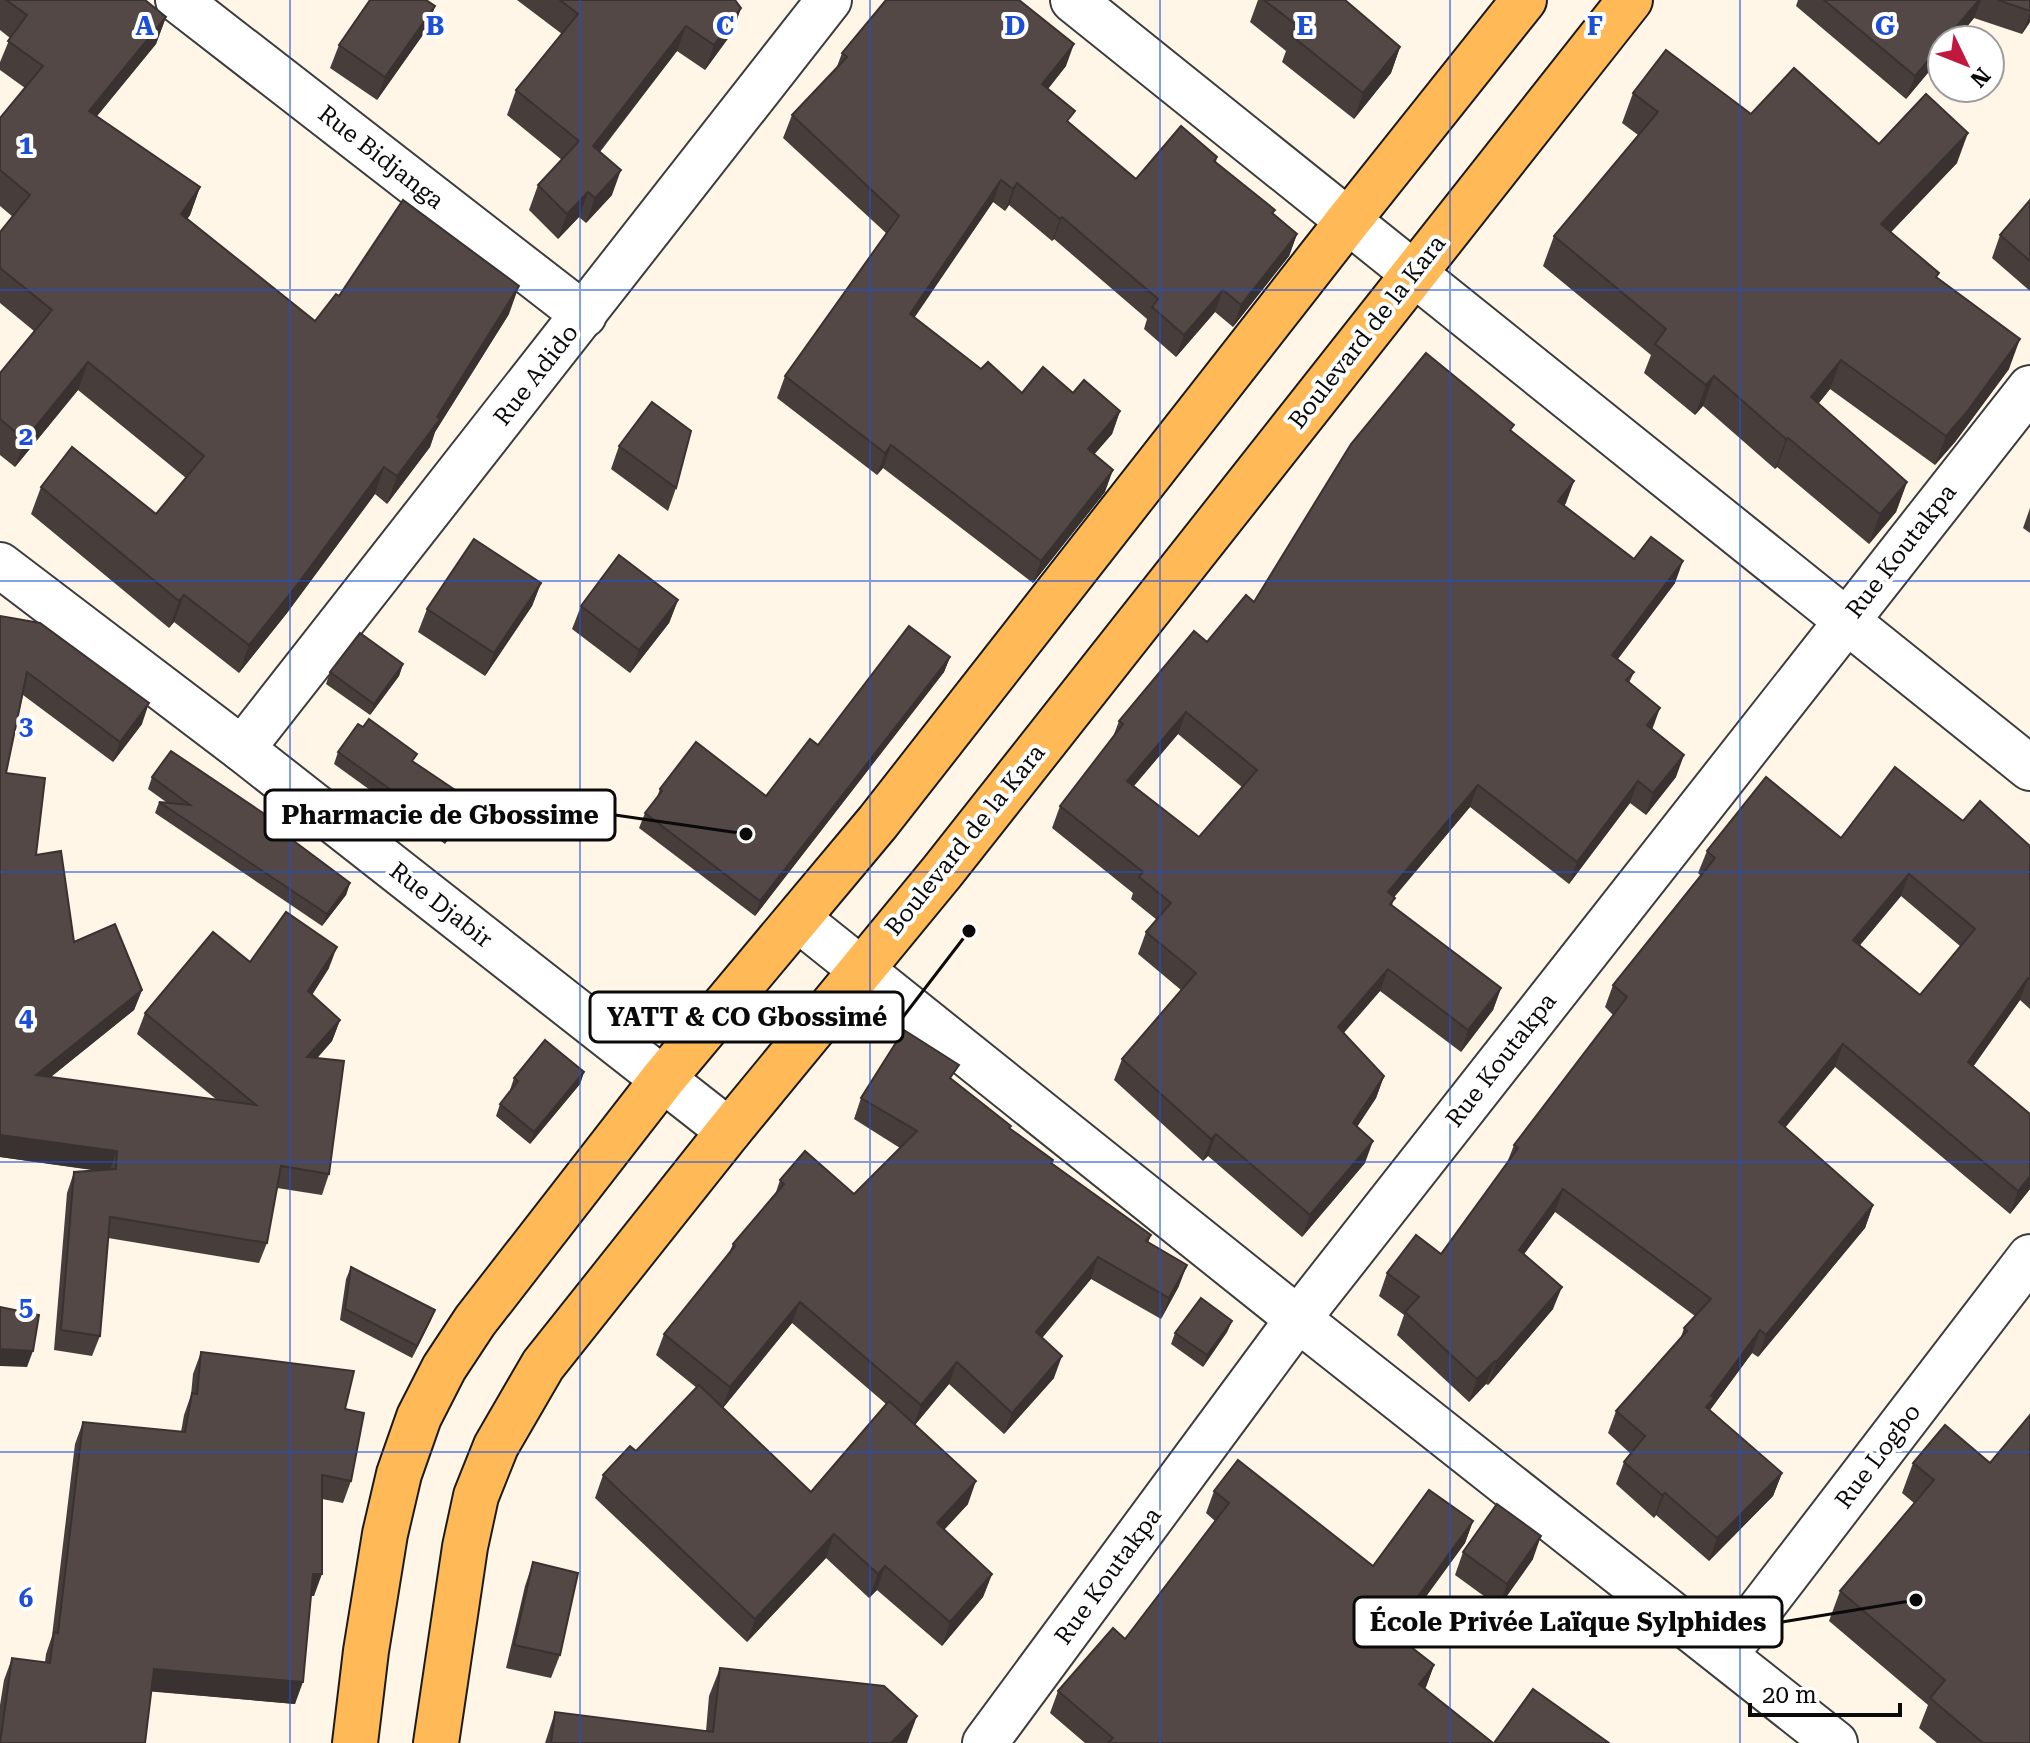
<svg xmlns="http://www.w3.org/2000/svg" width="2030" height="1743" font-family="'Roboto Serif',serif">
<style>
.lines{fill:none;stroke-linecap:round;stroke-linejoin:round}
.minor-casing{stroke:#3d3d3d;stroke-width:48}
.major-casing{stroke:#1b1b1b;stroke-width:48}
.minor{stroke:#fff;stroke-width:44}
.major{stroke:#ffb957;stroke-width:44}
.wall{fill:#473e3b;fill-rule:evenodd}
.shaded-wall{fill:#3a3230}
.building{fill:#534845;stroke:#3a3230;stroke-width:2;fill-rule:evenodd}
.grid{fill:none;stroke:#1d4ed8;stroke-width:2;stroke-opacity:0.55}
.labels{text-anchor:middle;stroke-width:8;stroke-linejoin:round;paint-order:stroke}
.street-label{font-size:24px;fill:#0a0a0a;stroke:#fff}
.grid-label{font-size:26px;text-anchor:middle;font-weight:bold;fill:#1d4ed8;stroke:#fff;stroke-width:8;stroke-linejoin:round;paint-order:stroke}
.leader{fill:none;stroke:#0a0a0a;stroke-width:3}
.callout-dot{fill:#0a0a0a;stroke:#fff;stroke-width:3}
.callout{fill:#fff;stroke:#0a0a0a;stroke-width:3}
.callout-label{font-size:26px;text-anchor:middle;font-weight:bold;fill:#0a0a0a}
</style>
<rect width="100%" height="100%" fill="#fff6e7"/>
<g class="lines">
<defs>
<g id="minor">
<polyline points="178,0 584,315"/>
<polyline points="1073,0 2030,768"/>
<polyline points="0,565 242,749 729,1131"/>
<polyline points="242,749 829,0"/>
<polyline points="798,919 1298,1319 1835,1743"/>
<polyline points="1725,1655 2030,1257"/>
<polyline points="985,1743 1298,1319 2030,388"/>
</g>
<g id="major">
<polyline points="355,1743 366,1651 385,1534 399,1474 419,1417 444,1368 475,1321 663,1079 878,822 1348,221 1524,0"/>
<polyline points="436,1743 465,1547 476,1496 496,1446 543,1365 729,1131 942,872 1630,0"/>
</g>
</defs>
<use href="#minor" class="minor-casing"/>
<use href="#major" class="major-casing"/>
<use href="#minor" class="minor"/>
<use href="#major" class="major"/>
</g>
<g class="wall">
<polygon points="0,0 145,0 166,17 156,44 97,116 200,187 190,215 187,219 315,321 339,296 509,314 435,432 430,447 387,504 375,494 287,613 239,673 174,622 169,628 31,514 41,487 156,514 186,478 78,390 15,467 0,455 0,373 34,331 0,303 0,232 13,217 0,206 0,118 25,88 0,70 0,62 10,38 0,30"/>
<polygon points="517,0 735,0 741,8 732,33 705,70 677,51 600,152 612,195 586,223 579,217 558,239 529,210 538,185 562,160 507,115 516,90 562,34"/>
<polygon points="1258,0 1345,0 1400,47 1391,73 1354,119 1282,62 1286,51 1250,22"/>
<polygon points="1798,0 2030,0 2030,22 2022,34 1974,18 1956,40 1942,40 1942,56 1906,99 1796,6"/>
<polygon points="435,6 427,29 377,100 330,68 339,45"/>
<polygon points="842,53 1066,66 1048,89 1070,124 1136,179 1217,157 1216,162 1297,234 1289,256 1233,327 1215,312 1176,357 1144,329 1147,319 1054,239 1052,241 1009,205 1005,211 993,202 914,317 981,369 1022,393 1073,393 1120,411 1112,434 1094,454 1105,492 1033,583 883,468 877,475 777,398 785,376 886,233 783,138 792,115 836,69"/>
<polygon points="1633,93 1751,114 1957,163 1891,232 1937,278 2009,369 1955,442 1935,465 1830,389 1818,404 1907,482 1896,512 1869,544 1777,467 1775,469 1703,406 1695,415 1644,373 1651,355 1543,266 1554,236 1638,135 1622,123"/>
<polygon points="2030,200 2030,291 1992,258 2000,235"/>
<path d="M 1512,432 L 1566,503 L 1564,506 L 1634,559 L 1675,583 L 1618,659 L 1634,672 L 1629,683 L 1676,777 L 1646,815 L 1630,803 L 1569,884 L 1470,807 L 1394,897 L 1392,906 L 1501,988 L 1493,1010 L 1461,1052 L 1380,991 L 1343,1033 L 1384,1076 L 1376,1098 L 1357,1127 L 1365,1163 L 1302,1237 L 1208,1156 L 1203,1161 L 1114,1080 L 1122,1059 L 1181,990 L 1138,954 L 1146,932 L 1157,920 L 1131,899 L 1133,893 L 1052,828 L 1060,806 L 1113,737 L 1119,721 L 1254,602 ZM 1178,734 L 1242,787 L 1199,837 L 1134,786 Z"/>
<polygon points="619,446 676,488 668,511 611,469"/>
<polygon points="2030,508 2030,533 2023,528"/>
<polygon points="541,583 532,606 485,676 418,632 427,609"/>
<polygon points="678,600 669,623 630,673 572,629 581,606"/>
<polygon points="0,616 142,724 113,762 23,695 6,773 36,855 74,942 142,990 134,1010 51,1077 217,1100 137,1034 145,1013 250,962 329,968 312,995 340,1020 332,1041 317,1058 329,1174 322,1195 277,1188 267,1243 259,1263 108,1238 100,1336 92,1356 54,1350 67,1193 74,1172 99,1171 0,1157"/>
<polygon points="950,657 944,672 755,916 639,828 645,813 657,797 660,789 766,796 818,745"/>
<polygon points="403,664 399,676 370,715 326,684 330,672"/>
<polygon points="363,727 470,800 466,812 445,844 334,764 338,752"/>
<polygon points="152,777 269,817 268,821 350,883 346,895 322,926 155,813 159,802 166,802 148,789"/>
<path d="M 1963,821 L 2030,846 L 2030,1009 L 2020,1000 L 1973,1067 L 2030,1114 L 2030,1189 L 2010,1214 L 1835,1067 L 1785,1127 L 1873,1205 L 1865,1228 L 1758,1357 L 1752,1353 L 1710,1410 L 1782,1473 L 1773,1496 L 1709,1561 L 1656,1515 L 1654,1518 L 1616,1484 L 1624,1462 L 1631,1454 L 1608,1433 L 1616,1411 L 1681,1337 L 1684,1328 L 1695,1316 L 1555,1212 L 1524,1254 L 1553,1309 L 1488,1385 L 1486,1384 L 1469,1402 L 1397,1335 L 1404,1315 L 1379,1296 L 1387,1273 L 1441,1254 L 1507,1163 L 1514,1145 L 1613,1015 L 1605,1007 L 1613,985 L 1701,876 L 1698,873 L 1707,851 L 1841,838 ZM 1901,896 L 1960,946 L 1920,995 L 1860,945 Z"/>
<polygon points="584,1072 580,1084 530,1144 496,1116 500,1104 511,1090 510,1090 514,1078"/>
<path d="M 953,1080 L 1052,1164 L 1151,1235 L 1148,1243 L 1179,1286 L 1161,1319 L 1091,1279 L 1042,1337 L 1054,1378 L 1004,1434 L 949,1384 L 915,1425 L 968,1504 L 944,1530 L 992,1574 L 983,1597 L 942,1646 L 877,1590 L 869,1598 L 826,1558 L 747,1642 L 595,1498 L 603,1475 L 636,1451 L 697,1388 L 656,1355 L 664,1334 L 729,1253 L 733,1244 L 775,1195 L 780,1180 L 854,1194 L 900,1148 L 854,1119 L 861,1098 ZM 792,1323 L 886,1404 L 811,1492 L 723,1408 Z"/>
<polygon points="351,1267 435,1310 430,1322 412,1358 340,1320 346,1279"/>
<polygon points="1232,1321 1227,1332 1203,1367 1171,1344 1175,1333"/>
<polygon points="201,1352 345,1409 351,1481 343,1503 322,1499 314,1596 311,1596 295,1704 151,1691 0,1743 0,1705 4,1680 12,1658 45,1662 46,1654 52,1636 75,1444 83,1422 181,1432 184,1415 191,1395 193,1374"/>
<polygon points="1945,1425 2030,1743 1937,1743 1919,1728 1928,1705 1829,1621 1840,1591 1914,1503 1902,1493 1913,1463"/>
<polygon points="1214,1491 1373,1566 1473,1521 1465,1543 1397,1636 1434,1665 1425,1689 1493,1743 1085,1743 1050,1713 1058,1691 1125,1639 1215,1521 1206,1513"/>
<polygon points="1463,1552 1533,1559 1499,1607 1455,1575"/>
<polygon points="533,1562 560,1655 551,1678 506,1668 525,1586"/>
<polygon points="720,1668 907,1743 545,1743 555,1712 706,1731 709,1696"/>
</g>
<g class="shaded-wall">
<polygon points="1979,0 1981,0 1974,18 1956,40 1945,40"/>
<polygon points="435,6 427,29 377,100 385,77"/>
<polygon points="741,8 732,33 705,70 714,45"/>
<polygon points="2030,13 2030,22 2022,34"/>
<polygon points="166,17 156,44 79,138 89,111"/>
<polygon points="686,26 677,51 584,171 593,146"/>
<polygon points="1074,44 1066,66 1034,106 1042,84"/>
<polygon points="1942,44 1942,56 1906,99 1915,76"/>
<polygon points="1400,47 1391,73 1354,119 1363,93"/>
<polygon points="1968,133 1957,163 1870,254 1881,224"/>
<polygon points="621,170 612,195 586,223 595,198"/>
<polygon points="1001,180 993,202 902,336 910,314"/>
<polygon points="1017,183 1009,205 1005,211 1013,189"/>
<polygon points="200,187 190,215 171,242 181,214"/>
<polygon points="588,192 579,217 558,239 567,214"/>
<polygon points="1062,217 1054,239 1052,241 1060,219"/>
<polygon points="1297,234 1289,256 1233,327 1241,305"/>
<polygon points="519,286 509,314 435,432 430,447 387,504 397,476 437,417"/>
<polygon points="1223,290 1215,312 1176,357 1184,335"/>
<polygon points="2020,339 2009,369 1955,442 1935,465 1946,436"/>
<polygon points="1841,360 1830,389 1800,427 1811,397"/>
<polygon points="88,362 78,390 15,467 25,440"/>
<polygon points="1714,376 1703,406 1695,415 1706,385"/>
<polygon points="1120,411 1112,434 1080,471 1088,449"/>
<polygon points="1788,438 1777,467 1775,469 1786,439"/>
<polygon points="891,445 883,468 877,475 885,453"/>
<polygon points="384,467 375,494 287,613 239,673 249,645"/>
<polygon points="1113,470 1105,492 1033,583 1041,561"/>
<polygon points="1574,481 1566,503 1550,523 1558,501"/>
<polygon points="1907,482 1896,512 1869,544 1880,514"/>
<polygon points="1683,561 1675,583 1604,677 1612,655"/>
<polygon points="541,583 532,606 485,676 494,653"/>
<polygon points="184,595 174,622 169,628 179,601"/>
<polygon points="678,600 669,623 630,673 639,650"/>
<polygon points="950,657 944,672 755,916 760,901"/>
<polygon points="403,664 399,676 370,715 374,704"/>
<polygon points="149,703 142,724 113,762 120,742"/>
<polygon points="1660,708 1652,730 1647,725"/>
<polygon points="1186,712 1178,734 1119,803 1127,781"/>
<polygon points="1684,755 1676,777 1646,815 1653,793"/>
<polygon points="1638,781 1630,803 1569,884 1577,862"/>
<polygon points="1478,785 1470,807 1380,914 1388,892"/>
<polygon points="470,800 466,812 445,844 450,832"/>
<polygon points="1909,874 1901,896 1845,963 1853,940"/>
<polygon points="350,883 346,895 322,926 327,914"/>
<polygon points="337,947 329,968 301,1012 308,991"/>
<polygon points="1388,969 1380,991 1330,1049 1338,1027"/>
<polygon points="2028,978 2020,1000 1960,1085 1968,1062"/>
<polygon points="1501,988 1493,1010 1461,1052 1468,1030"/>
<polygon points="142,990 134,1010 28,1095 36,1075"/>
<polygon points="340,1020 332,1041 300,1078 307,1057"/>
<polygon points="1843,1044 1835,1067 1771,1145 1779,1122"/>
<polygon points="584,1072 580,1084 530,1144 534,1132"/>
<polygon points="1384,1076 1376,1098 1345,1145 1353,1123"/>
<polygon points="1216,1134 1208,1156 1203,1161 1211,1139"/>
<polygon points="0,1135 117,1151 109,1172 0,1157"/>
<polygon points="1373,1141 1365,1163 1302,1237 1310,1215"/>
<polygon points="2030,1176 2030,1189 2010,1214 2018,1191"/>
<polygon points="1563,1189 1555,1212 1511,1272 1519,1250"/>
<polygon points="1873,1205 1865,1228 1758,1357 1766,1335"/>
<polygon points="1098,1257 1091,1279 1029,1354 1036,1332"/>
<polygon points="1187,1265 1179,1286 1161,1319 1169,1298"/>
<polygon points="1562,1287 1553,1309 1488,1385 1496,1362"/>
<polygon points="800,1302 792,1323 722,1409 730,1387"/>
<polygon points="435,1310 430,1322 412,1358 417,1346"/>
<polygon points="1232,1321 1227,1332 1203,1367 1207,1355"/>
<polygon points="1760,1330 1752,1353 1710,1410 1698,1430 1711,1396"/>
<polygon points="0,1349 33,1351 27,1367 0,1366"/>
<polygon points="1062,1356 1054,1378 1004,1434 1012,1413"/>
<polygon points="1495,1361 1486,1384 1469,1402 1477,1379"/>
<polygon points="957,1362 949,1384 913,1427 921,1405"/>
<polygon points="1782,1473 1773,1496 1709,1561 1717,1538"/>
<polygon points="976,1481 968,1504 928,1547 937,1523"/>
<polygon points="1665,1493 1656,1515 1654,1518 1662,1495"/>
<polygon points="1473,1521 1465,1543 1384,1654 1392,1632"/>
<polygon points="834,1534 826,1558 747,1642 755,1619"/>
<polygon points="1541,1536 1533,1559 1499,1607 1507,1584"/>
<polygon points="885,1566 877,1590 869,1598 878,1574"/>
<polygon points="313,1574 322,1574 314,1596 305,1596"/>
<polygon points="992,1574 983,1597 942,1646 950,1622"/>
<polygon points="1434,1665 1426,1687 1411,1706 1419,1684"/>
<polygon points="154,1669 303,1682 295,1704 145,1691"/>
<polygon points="917,1716 907,1743 891,1743"/>
</g>
<g class="building">
<polygon points="6,0 145,0 166,17 89,111 200,187 181,214 315,321 336,294 339,296 403,200 519,286 437,417 440,419 397,476 384,467 297,585 249,645 184,595 179,601 41,487 72,447 156,514 204,456 88,362 25,440 0,419 0,373 52,310 0,268 0,232 30,195 0,170 0,118 43,66 8,41 27,15"/>
<polygon points="370,0 426,0 435,6 385,77 339,45"/>
<polygon points="560,0 735,0 741,8 714,45 686,26 593,146 621,170 595,198 588,192 567,214 538,185 579,141 516,90 578,14"/>
<polygon points="886,0 1019,0 1074,44 1042,84 1075,111 1067,121 1136,179 1181,126 1217,157 1214,161 1275,210 1272,213 1297,234 1241,305 1223,290 1184,335 1152,307 1158,299 1062,217 1060,219 1017,183 1013,189 1001,180 910,314 981,369 988,362 1022,393 1043,367 1073,393 1084,380 1120,411 1088,449 1113,470 1041,561 891,445 885,453 785,376 899,216 792,115 847,57 842,53"/>
<polygon points="1264,0 1345,0 1400,47 1363,93 1292,36 1299,27"/>
<polygon points="1824,0 1979,0 1945,40 1942,40 1942,44 1915,76"/>
<polygon points="1998,0 2030,0 2030,11"/>
<polygon points="1666,50 1751,114 1794,68 1879,144 1926,94 1968,133 1881,224 1939,273 1936,277 2020,339 1966,413 1946,436 1841,360 1811,397 1907,482 1880,514 1788,438 1786,439 1714,376 1706,385 1655,344 1666,329 1554,236 1658,112 1633,93"/>
<polygon points="2030,200 2030,261 2000,235"/>
<path d="M 1426,353 L 1514,425 L 1510,430 L 1574,481 L 1558,501 L 1634,559 L 1651,537 L 1683,561 L 1612,655 L 1634,672 L 1626,680 L 1660,708 L 1647,725 L 1684,755 L 1653,793 L 1638,781 L 1577,862 L 1478,785 L 1388,892 L 1395,898 L 1390,904 L 1501,988 L 1468,1030 L 1388,969 L 1338,1027 L 1384,1076 L 1353,1123 L 1373,1141 L 1310,1215 L 1216,1134 L 1211,1139 L 1122,1059 L 1196,973 L 1146,932 L 1171,903 L 1139,877 L 1143,872 L 1060,806 L 1123,724 L 1119,721 L 1194,631 L 1207,642 L 1246,595 L 1254,602 L 1351,444 ZM 1186,712 L 1257,770 L 1199,837 L 1127,781 Z"/>
<polygon points="652,402 691,431 676,488 619,446"/>
<polygon points="474,539 541,583 494,653 427,609"/>
<polygon points="619,555 678,600 639,650 581,606"/>
<polygon points="0,616 40,623 149,703 120,742 27,672 6,773 45,778 36,855 61,851 74,942 115,924 142,990 36,1075 256,1105 145,1013 213,932 250,962 286,912 337,947 308,991 340,1020 307,1057 344,1061 329,1174 281,1166 267,1243 110,1217 100,1336 61,1330 74,1172 116,1169 117,1151 0,1135"/>
<polygon points="909,626 950,657 760,901 645,813 662,791 660,789 696,742 766,796 810,739 818,745"/>
<polygon points="360,633 403,664 374,704 330,672"/>
<polygon points="369,719 417,754 412,761 470,800 450,832 338,752 358,724 363,727"/>
<polygon points="171,751 269,817 267,821 350,883 327,914 159,802 190,805 152,777"/>
<path d="M 1895,767 L 1963,821 L 1980,801 L 2030,846 L 2030,979 L 2028,978 L 1968,1062 L 2030,1114 L 2030,1176 L 2018,1191 L 1843,1044 L 1779,1122 L 1873,1205 L 1766,1335 L 1760,1330 L 1711,1396 L 1714,1398 L 1706,1407 L 1782,1473 L 1717,1538 L 1665,1493 L 1662,1495 L 1624,1462 L 1645,1436 L 1616,1411 L 1687,1331 L 1684,1328 L 1711,1299 L 1563,1189 L 1519,1250 L 1562,1287 L 1496,1362 L 1495,1361 L 1477,1379 L 1405,1312 L 1419,1297 L 1387,1273 L 1416,1235 L 1441,1254 L 1518,1148 L 1514,1145 L 1627,997 L 1613,985 L 1715,858 L 1707,851 L 1766,777 L 1841,838 ZM 1909,874 L 1975,929 L 1920,995 L 1853,940 Z"/>
<polygon points="904,1030 959,1065 950,1078 1011,1126 1009,1128 1053,1160 1051,1163 1151,1235 1146,1241 1187,1265 1169,1298 1098,1257 1036,1332 1062,1356 1012,1413 957,1362 921,1405 800,1302 730,1387 664,1334 735,1246 733,1244 784,1184 780,1180 805,1151 854,1194 917,1131 861,1098"/>
<polygon points="545,1040 584,1072 534,1132 500,1104 518,1081 514,1078"/>
<polygon points="351,1267 435,1310 417,1346 345,1309"/>
<polygon points="1201,1298 1232,1321 1207,1355 1175,1333"/>
<polygon points="0,1307 39,1315 33,1351 0,1349"/>
<polygon points="201,1352 354,1371 345,1409 364,1413 351,1481 322,1475 322,1574 313,1574 303,1682 154,1669 145,1743 0,1743 12,1658 50,1663 54,1632 58,1633 83,1422 185,1432 192,1393 197,1394"/>
<polygon points="699,1385 811,1492 889,1401 976,1481 937,1523 992,1574 950,1622 885,1566 878,1574 834,1534 755,1619 603,1475 630,1446 636,1451"/>
<polygon points="2030,1415 2030,1743 1983,1743 1930,1698 1945,1680 1840,1591 1934,1480 1913,1463 1945,1425 1990,1463"/>
<polygon points="1238,1460 1373,1566 1429,1490 1473,1521 1392,1632 1434,1665 1419,1684 1493,1743 1108,1743 1113,1738 1058,1691 1113,1628 1125,1639 1229,1503 1214,1491"/>
<polygon points="1497,1504 1541,1536 1507,1584 1463,1552"/>
<polygon points="533,1562 578,1573 560,1655 514,1645"/>
<polygon points="720,1668 884,1686 917,1716 891,1743 551,1743 555,1712 713,1732"/>
<polygon points="1533,1689 1609,1743 1494,1743"/>
</g>
<path class="grid" d="M 290,0 L 290,1743M 580,0 L 580,1743M 870,0 L 870,1743M 1160,0 L 1160,1743M 1450,0 L 1450,1743M 1740,0 L 1740,1743M 0,290 L 2030,290M 0,581 L 2030,581M 0,872 L 2030,872M 0,1162 L 2030,1162M 0,1452 L 2030,1452"/>
<g class="labels">
<g class="street-label">
<text transform="translate(381 157) rotate(38)" y="8">Rue Bidjanga</text>
<text transform="translate(1367 332) rotate(-52)" y="8">Boulevard de la Kara</text>
<text transform="translate(536 375) rotate(-52)" y="8">Rue Adido</text>
<text transform="translate(1901 551) rotate(-52)" y="8">Rue Koutakpa</text>
<text transform="translate(965 840) rotate(-51)" y="8">Boulevard de la Kara</text>
<text transform="translate(441 905) rotate(38)" y="8">Rue Djabir</text>
<text transform="translate(1501 1060) rotate(-52)" y="8">Rue Koutakpa</text>
<text transform="translate(1878 1456) rotate(-53)" y="8">Rue Logbo</text>
<text transform="translate(1108 1576) rotate(-54)" y="8">Rue Koutakpa</text>
</g>
</g>
<g class="grid-label">
<text x="145" y="35">A</text>
<text x="435" y="35">B</text>
<text x="725" y="35">C</text>
<text x="1015" y="35">D</text>
<text x="1305" y="35">E</text>
<text x="1595" y="35">F</text>
<text x="1885" y="35">G</text>
<text x="26" y="154">1</text>
<text x="26" y="445">2</text>
<text x="26" y="735">3</text>
<text x="26" y="1026">4</text>
<text x="26" y="1316">5</text>
<text x="26" y="1607">6</text>
</g>
<path class="leader" d="M746 834L615 815M969 931L903 1017M1916 1600L1782 1622"/>
<g class="callout-dot">
<circle cx="746" cy="834" r="8"/>
<circle cx="969" cy="931" r="8"/>
<circle cx="1916" cy="1600" r="8"/>
</g>
<g class="callout">
<rect x="265" y="790" width="350" height="50" rx="8"/>
<rect x="590" y="992" width="313" height="50" rx="8"/>
<rect x="1354" y="1597" width="428" height="50" rx="8"/>
</g>
<g class="callout-label">
<text x="440" y="824">Pharmacie de Gbossime</text>
<text x="747" y="1026">YATT &amp; CO Gbossimé</text>
<text x="1568" y="1631">École Privée Laïque Sylphides</text>
</g>
<g transform="translate(1966 64) rotate(133)"><circle r="38" fill="#ffffff" stroke="#9d9d9d" stroke-width="2"/>
<path d="M0-6L14 30L0 20L-14 30Z" fill="#c3183e"/>
<text y="-12" font-size="22" font-weight="bold" text-anchor="middle" fill="#0a0a0a">N</text>
</g>
<path d="M1750 1703v12h150v-12" fill="none" stroke="#0a0a0a" stroke-width="4"/>
<text x="1762" y="1703" font-size="24" fill="#0a0a0a" stroke="#ffffff" stroke-width="6" paint-order="stroke">20 m</text>
</svg>
